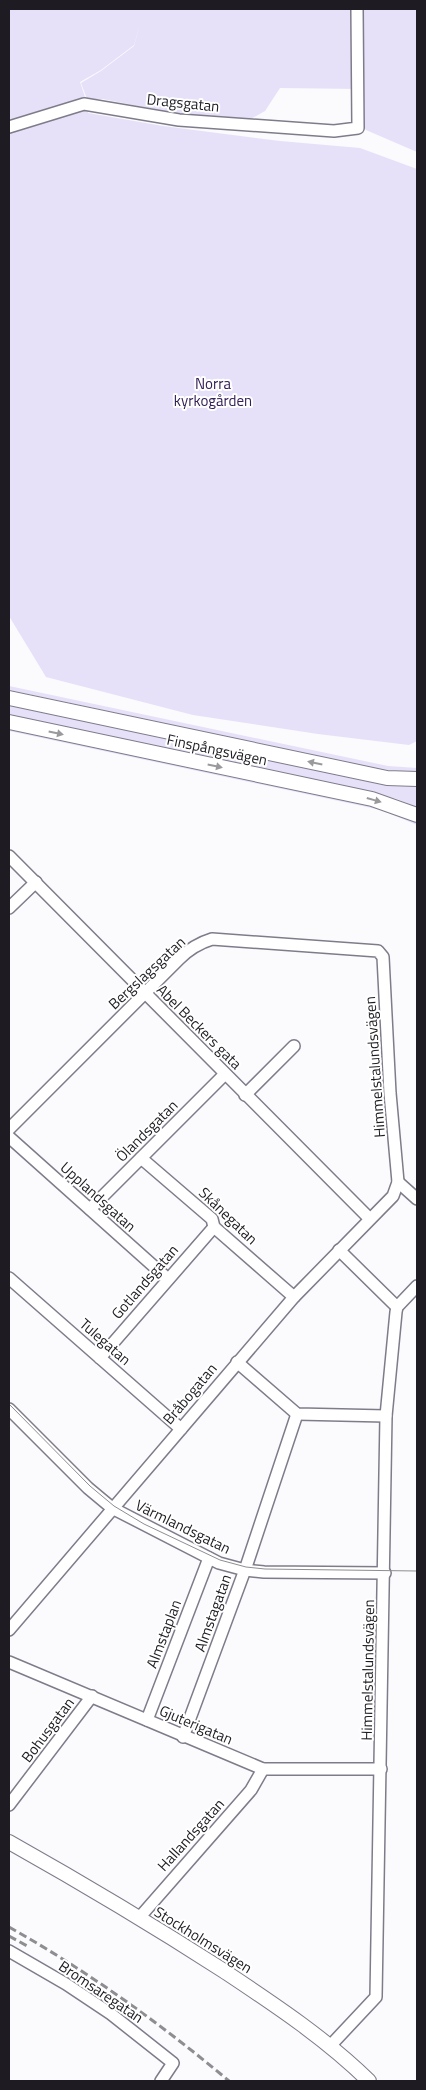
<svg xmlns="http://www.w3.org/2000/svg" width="426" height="2090" font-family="'Titillium Web',sans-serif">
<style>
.green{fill:#e6e0f9}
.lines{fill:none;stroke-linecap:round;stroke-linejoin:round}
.minor-casing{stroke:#7f7c8a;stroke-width:14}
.major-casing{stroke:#7f7c8a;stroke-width:16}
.minor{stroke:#fff;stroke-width:11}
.major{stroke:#fff;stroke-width:14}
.tram{stroke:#8e8d91;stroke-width:1}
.rail{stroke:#8e8d91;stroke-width:3;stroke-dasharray:8 4;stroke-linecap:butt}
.oneway{fill:#9a999c}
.labels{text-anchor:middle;stroke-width:4;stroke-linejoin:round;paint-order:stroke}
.street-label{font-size:15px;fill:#1e1c22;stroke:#fff}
.park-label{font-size:15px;fill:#342057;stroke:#fff}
</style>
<rect width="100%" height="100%" fill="#fbfafd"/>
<g class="green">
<polygon points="9,9 417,9 417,152 366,130 361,122 360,89 280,88 265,111 249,120 178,114 103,99 87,99 81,83 101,71 134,46 141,21 134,45 101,70 80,82 89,109 88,113 163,126 280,141 360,148 417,169 417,741 409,745 318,734 193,715 46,677 9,616"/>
<polygon points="9,686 388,766 417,768 417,773 379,769 9,690"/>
<polygon points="9,703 417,784 417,807 397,799 363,790 9,716"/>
<polygon points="9,727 378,806 417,820 417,825 381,810 9,731"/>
</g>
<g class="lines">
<defs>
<g id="minor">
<polyline points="9,127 84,104 179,120 334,131 358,128 357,9"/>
<polyline points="9,856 369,1218"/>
<polyline points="9,908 36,882"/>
<polyline points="245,1095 294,1046"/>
<path d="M 9,1129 L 179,959 C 189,949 199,943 212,939 L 378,951 L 383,957 L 390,1093 L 398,1182 L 393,1196 L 294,1297 L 9,1630"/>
<polyline points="9,1137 168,1279"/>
<polyline points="141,1158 212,1219 214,1227 294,1297"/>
<polyline points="398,1182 417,1199"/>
<polyline points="90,1209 224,1075"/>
<polyline points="339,1250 397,1307"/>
<polyline points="9,1278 181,1429"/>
<polyline points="100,1358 214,1227"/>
<polyline points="237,1362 297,1414 386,1416"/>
<polyline points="9,1409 88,1488 112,1508 219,1563 245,1570 264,1572 385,1573"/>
<polyline points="9,1662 263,1769 381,1769"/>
<polyline points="147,1720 209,1558"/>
<polyline points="183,1737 246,1567 297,1414"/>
<polyline points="9,1805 92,1696"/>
<polyline points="139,1918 251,1790 263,1769"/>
<polyline points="9,1951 66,1984 111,2014 173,2063 161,2081"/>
<polyline points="331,2045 376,1997 386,1416 396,1312 397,1307 417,1286"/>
</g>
<g id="major">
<polyline points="9,698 387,778 417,779"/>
<polyline points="9,722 372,799 417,815"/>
<path d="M 9,1842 C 82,1883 154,1926 224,1971 C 275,2005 325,2038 369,2081"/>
</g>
</defs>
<use href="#minor" class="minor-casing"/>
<use href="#major" class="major-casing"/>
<use href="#minor" class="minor"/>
<use href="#major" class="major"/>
<polyline class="tram" points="9,1404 90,1486 114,1506 144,1524 220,1560 246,1567 265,1569 417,1571"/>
<g class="rail">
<path d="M 9,1927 C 87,1971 160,2023 229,2081"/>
<polyline points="9,1936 29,1947"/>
<polyline points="65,1969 111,1999"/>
</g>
</g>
<defs><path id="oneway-solid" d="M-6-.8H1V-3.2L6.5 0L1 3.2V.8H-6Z" transform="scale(1.25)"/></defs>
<g class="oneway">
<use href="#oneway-solid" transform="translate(56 733) rotate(12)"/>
<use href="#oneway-solid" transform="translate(315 763) rotate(-168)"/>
<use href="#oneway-solid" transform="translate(215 766) rotate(12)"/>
<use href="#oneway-solid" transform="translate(374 800) rotate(16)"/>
</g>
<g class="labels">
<g class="street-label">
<text transform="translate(183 103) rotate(6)" y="5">Dragsgatan</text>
<text transform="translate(217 750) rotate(12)" y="5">Finspångsvägen</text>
<text transform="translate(147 973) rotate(-43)" y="5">Bergslagsgatan</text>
<text transform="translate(199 1027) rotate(45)" y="5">Abel Beckers gata</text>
<text transform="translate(375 1067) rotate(-94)" y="5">Himmelstalundsvägen</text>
<text transform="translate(147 1131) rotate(-45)" y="5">Ölandsgatan</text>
<text transform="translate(98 1197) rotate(42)" y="5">Upplandsgatan</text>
<text transform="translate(228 1216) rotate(44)" y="5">Skånegatan</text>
<text transform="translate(145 1282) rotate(-49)" y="5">Gotlandsgatan</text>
<text transform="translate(105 1342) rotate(41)" y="5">Tulegatan</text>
<text transform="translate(190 1394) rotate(-50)" y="5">Bråbogatan</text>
<text transform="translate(183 1527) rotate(26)" y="5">Värmlandsgatan</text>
<text transform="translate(213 1613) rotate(-70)" y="5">Almstagatan</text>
<text transform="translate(164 1634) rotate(-69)" y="5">Almstaplan</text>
<text transform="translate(368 1670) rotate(-89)" y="5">Himmelstalundsvägen</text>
<text transform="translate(196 1725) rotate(23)" y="5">Gjuterigatan</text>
<text transform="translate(48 1730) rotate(-53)" y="5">Bohusgatan</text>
<text transform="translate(191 1835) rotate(-48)" y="5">Hallandsgatan</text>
<text transform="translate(203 1940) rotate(32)" y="5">Stockholmsvägen</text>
<text transform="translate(101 1992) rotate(34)" y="5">Bromsaregatan</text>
</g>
<g class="park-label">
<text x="213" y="389">Norra<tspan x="213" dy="17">kyrkogården</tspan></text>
</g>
</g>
<rect width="426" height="2090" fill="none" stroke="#1e1c22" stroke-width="20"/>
</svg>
